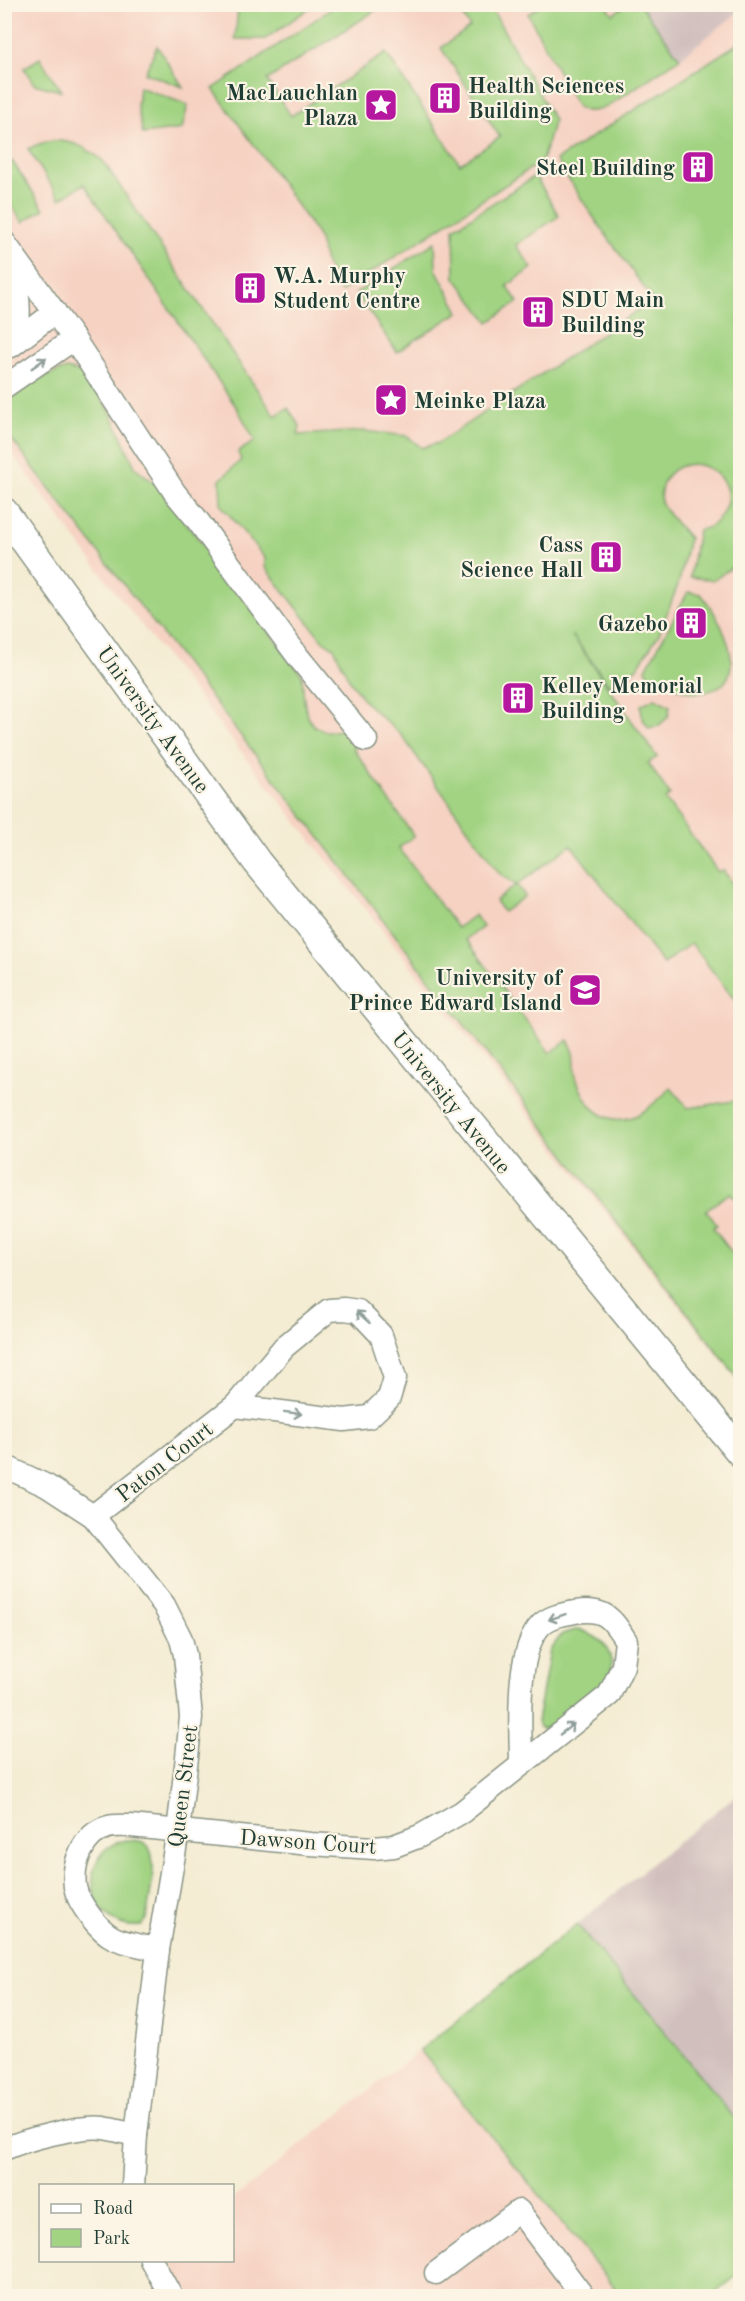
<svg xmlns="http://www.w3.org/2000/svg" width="745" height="2301" font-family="'Old Standard TT',serif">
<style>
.built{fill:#f6d2c3}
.industrial{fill:#d1bfbd}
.green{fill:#a1d382;stroke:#60885b;stroke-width:1.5}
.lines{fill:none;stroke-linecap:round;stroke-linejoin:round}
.minor-casing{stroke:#8a9484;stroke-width:25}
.major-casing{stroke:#8a9484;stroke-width:31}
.minor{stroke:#fff;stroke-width:22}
.major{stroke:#fff;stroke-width:28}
.oneway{stroke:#8f9e9a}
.labels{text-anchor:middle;stroke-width:4.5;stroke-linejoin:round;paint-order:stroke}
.poi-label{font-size:22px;font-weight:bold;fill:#1f3d34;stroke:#fcf5e5;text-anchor:start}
.street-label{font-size:22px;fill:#1f3d34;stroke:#fcf5e5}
</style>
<rect width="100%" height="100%" fill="#fcf5e5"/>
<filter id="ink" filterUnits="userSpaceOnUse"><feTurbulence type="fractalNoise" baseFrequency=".0167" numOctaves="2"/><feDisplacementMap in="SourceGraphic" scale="12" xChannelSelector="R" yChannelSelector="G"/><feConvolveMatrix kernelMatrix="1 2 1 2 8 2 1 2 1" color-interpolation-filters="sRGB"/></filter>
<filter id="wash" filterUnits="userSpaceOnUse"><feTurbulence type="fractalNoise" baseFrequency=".008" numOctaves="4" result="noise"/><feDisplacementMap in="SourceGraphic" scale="24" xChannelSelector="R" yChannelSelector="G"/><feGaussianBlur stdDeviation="1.35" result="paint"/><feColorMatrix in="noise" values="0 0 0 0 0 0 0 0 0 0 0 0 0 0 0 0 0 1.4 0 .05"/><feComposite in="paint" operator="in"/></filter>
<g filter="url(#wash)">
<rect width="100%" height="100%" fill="#f4ecd3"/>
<g class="built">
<polygon points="5,5 740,5 740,1383 119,597 5,444"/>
<polygon points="420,2050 622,2296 191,2296 169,2261 232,2260 233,2199"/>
</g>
<g class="industrial">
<polygon points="640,5 740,5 740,11 680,58"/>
<polygon points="740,1792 740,2125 577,1924"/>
</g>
<g class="green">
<path d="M 543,4 L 606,5 L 613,14 L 626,5 L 640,5 L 680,58 L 608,106 C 597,111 588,114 577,107 L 528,14 Z"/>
<polygon points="244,5 244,4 314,5 265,39 235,39 238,9"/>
<polygon points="337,5 384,5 267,80 291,116 386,53 460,164 500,137 441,48 470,27 456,5 489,4 554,120 542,161 341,292 325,262 318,236 281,182 213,89"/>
<path d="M 740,42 L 740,562 L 713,580 L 690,577 L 698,530 C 709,529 718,522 723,512 C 743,476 688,445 665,479 C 662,485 659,495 661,501 C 663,510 682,530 689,538 L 679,582 L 659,634 L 637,668 L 610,686 L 572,635 L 657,757 L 648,763 L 670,795 L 665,799 L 718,872 L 723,870 L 740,894 L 740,1007 L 691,943 L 663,964 L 571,845 L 517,885 L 525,896 L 503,912 L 495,901 L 516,885 L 499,873 L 403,737 L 365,702 L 349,679 L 334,648 L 323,641 L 265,567 L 265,558 L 221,505 L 220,480 L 241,460 L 238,452 L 255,441 L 237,408 L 84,184 L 60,199 L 28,149 C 55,134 81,142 103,161 L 275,416 L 288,408 L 300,426 L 298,435 L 364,431 L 407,436 L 422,448 L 438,443 L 653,300 L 596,221 L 556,160 Z"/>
<polygon points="157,46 183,87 145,73"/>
<polygon points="40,58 61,91 34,84 24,68"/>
<polygon points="139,87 188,105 182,129 143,134 137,107"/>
<polygon points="12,161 44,209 23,222 5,196 5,166"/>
<polygon points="535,176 559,216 516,245 532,268 507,286 518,302 489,322 455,278 454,228"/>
<polygon points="435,242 436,269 459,312 397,352 356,293"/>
<path d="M 67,369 L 84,374 L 110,411 L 135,467 L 159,487 L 302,675 C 304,694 301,728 327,731 C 336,732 348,728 356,726 L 366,740 L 353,748 L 414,836 L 399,848 L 457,928 L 475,915 L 483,927 L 466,939 L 550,1053 L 568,1040 C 570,1044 573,1049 574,1053 C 576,1062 573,1071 577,1080 C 586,1108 609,1130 639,1114 C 650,1108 661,1097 671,1088 L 688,1108 L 740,1100 L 740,1193 L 734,1198 L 730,1193 L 706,1210 L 717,1225 L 713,1228 L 740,1263 L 740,1381 L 5,431 L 5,404 C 24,388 42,375 67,369 Z"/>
<path d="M 688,592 L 701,594 C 717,614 745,662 723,684 C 715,690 707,693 697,693 C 685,693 661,680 649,675 L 646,669 Z"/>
<polygon points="655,698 670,706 668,717 658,726 649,728 642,718 641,705"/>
<path d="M 579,1629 C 603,1639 615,1648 610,1677 L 551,1725 L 543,1729 L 539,1727 L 537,1722 L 550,1650 L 562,1634 Z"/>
<path d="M 127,1840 C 133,1840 140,1840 145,1843 C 161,1854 148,1903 146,1920 L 141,1926 C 88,1932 72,1849 127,1840 Z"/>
<polygon points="577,1924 740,2125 740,2273 712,2296 622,2296 420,2050"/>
</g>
</g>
<g filter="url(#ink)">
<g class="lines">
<defs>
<g id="minor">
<polyline points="4,242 74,339 175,493 195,517 299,658 366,740"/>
<path d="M 12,256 C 17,285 22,312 16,342"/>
<polyline points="11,346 55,312"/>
<polyline points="4,387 74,339"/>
<polyline points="4,1466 47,1486 93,1516 164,1605 181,1639 185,1655 191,1717 187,1757 178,1831 158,1950 136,2135 133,2186"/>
<polyline points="93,1516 235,1406 284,1347 329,1310 344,1309 358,1311 381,1335 395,1378 389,1398 369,1417 344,1420 235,1406"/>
<path d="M 158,1950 C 145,1946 127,1944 114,1938 C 99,1931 78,1903 75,1887 C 72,1864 83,1834 108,1827 C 115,1825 124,1826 131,1826 L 310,1844 L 374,1848 L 394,1846 L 420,1836 L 462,1812 L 609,1695 L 623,1666 L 626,1641 C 612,1618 604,1607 575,1612 C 564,1614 550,1616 541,1625 C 514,1653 521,1728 521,1765"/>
<path d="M 4,2149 C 27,2139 80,2125 104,2128 C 115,2130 126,2133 136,2135"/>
<polyline points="151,2260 171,2296"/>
<polyline points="436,2273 519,2211 583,2296"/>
</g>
<polyline id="major" points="4,512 257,862 740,1452"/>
</defs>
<use href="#minor" class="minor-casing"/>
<use href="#major" class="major-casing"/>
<use href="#minor" class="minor"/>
<use href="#major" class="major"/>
</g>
<defs><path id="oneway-shaft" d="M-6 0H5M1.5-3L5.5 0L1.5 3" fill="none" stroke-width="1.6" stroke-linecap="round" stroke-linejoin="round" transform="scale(1.5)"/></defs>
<g class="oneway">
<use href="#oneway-shaft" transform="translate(39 363) rotate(-35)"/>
<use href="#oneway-shaft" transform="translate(363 1317) rotate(-138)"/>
<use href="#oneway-shaft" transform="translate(293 1413) rotate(7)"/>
<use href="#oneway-shaft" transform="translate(557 1617) rotate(161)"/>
<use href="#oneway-shaft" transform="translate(567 1729) rotate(-38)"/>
</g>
</g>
<defs>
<symbol id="building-square" viewBox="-11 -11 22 22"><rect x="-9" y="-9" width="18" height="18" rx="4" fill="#b5179e" stroke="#fcf5e5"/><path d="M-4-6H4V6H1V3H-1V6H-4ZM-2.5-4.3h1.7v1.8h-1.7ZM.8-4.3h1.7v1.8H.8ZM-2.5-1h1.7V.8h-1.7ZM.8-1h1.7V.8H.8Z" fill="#fff"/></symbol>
<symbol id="sight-square" viewBox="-11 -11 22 22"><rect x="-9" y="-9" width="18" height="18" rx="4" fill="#b5179e" stroke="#fcf5e5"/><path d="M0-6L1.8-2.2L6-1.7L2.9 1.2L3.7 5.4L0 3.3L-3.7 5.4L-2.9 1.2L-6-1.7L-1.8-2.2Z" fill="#fff"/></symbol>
<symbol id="university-square" viewBox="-11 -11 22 22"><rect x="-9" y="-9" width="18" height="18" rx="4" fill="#b5179e" stroke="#fcf5e5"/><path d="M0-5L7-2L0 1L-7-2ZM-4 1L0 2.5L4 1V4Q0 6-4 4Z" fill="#fff"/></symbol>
</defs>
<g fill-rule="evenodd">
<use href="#building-square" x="426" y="79" width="38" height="38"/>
<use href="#sight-square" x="362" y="86" width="38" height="38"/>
<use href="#building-square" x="679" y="148" width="38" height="38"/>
<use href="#building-square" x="231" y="269" width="38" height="38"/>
<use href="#building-square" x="519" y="293" width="38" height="38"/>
<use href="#sight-square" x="372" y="381" width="38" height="38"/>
<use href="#building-square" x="587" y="538" width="38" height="38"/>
<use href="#building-square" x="672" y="604" width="38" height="38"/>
<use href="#building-square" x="499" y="679" width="38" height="38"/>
<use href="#university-square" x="566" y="971" width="38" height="38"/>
</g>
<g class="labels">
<g class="poi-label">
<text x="468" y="93">Health Sciences<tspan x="468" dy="25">Building</tspan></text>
<text x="358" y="100" text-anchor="end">MacLauchlan<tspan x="358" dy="25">Plaza</tspan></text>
<text x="675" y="175" text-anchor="end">Steel Building</text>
<text x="273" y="283">W.A. Murphy<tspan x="273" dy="25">Student Centre</tspan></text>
<text x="561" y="307">SDU Main<tspan x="561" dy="25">Building</tspan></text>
<text x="414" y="408">Meinke Plaza</text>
<text x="583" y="552" text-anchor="end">Cass<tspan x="583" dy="25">Science Hall</tspan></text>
<text x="668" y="631" text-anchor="end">Gazebo</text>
<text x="541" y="693">Kelley Memorial<tspan x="541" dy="25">Building</tspan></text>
<text x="562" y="985" text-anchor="end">University of<tspan x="562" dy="25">Prince Edward Island</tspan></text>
</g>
<g class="street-label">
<text transform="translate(154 719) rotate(54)" y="8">University Avenue</text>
<text transform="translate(452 1102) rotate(51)" y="8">University Avenue</text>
<text transform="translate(164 1461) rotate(-38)" y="8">Paton Court</text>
<text transform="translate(182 1786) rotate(-83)" y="8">Queen Street</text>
<text transform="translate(308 1841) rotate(4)" y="8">Dawson Court</text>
</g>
</g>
<rect width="745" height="2301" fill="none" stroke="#fcf5e5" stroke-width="24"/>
<rect x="39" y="2184" width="195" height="78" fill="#fcf5e5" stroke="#a4ab9e" stroke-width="1.5"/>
<rect x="51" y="2204" width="30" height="9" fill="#ffffff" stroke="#a4ab9e" stroke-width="1.5"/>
<text x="93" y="2214" font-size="18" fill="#1f3d34">Road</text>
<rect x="51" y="2229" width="30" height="18" fill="#a1d382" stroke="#a4ab9e" stroke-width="1.5"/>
<text x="93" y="2244" font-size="18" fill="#1f3d34">Park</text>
</svg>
